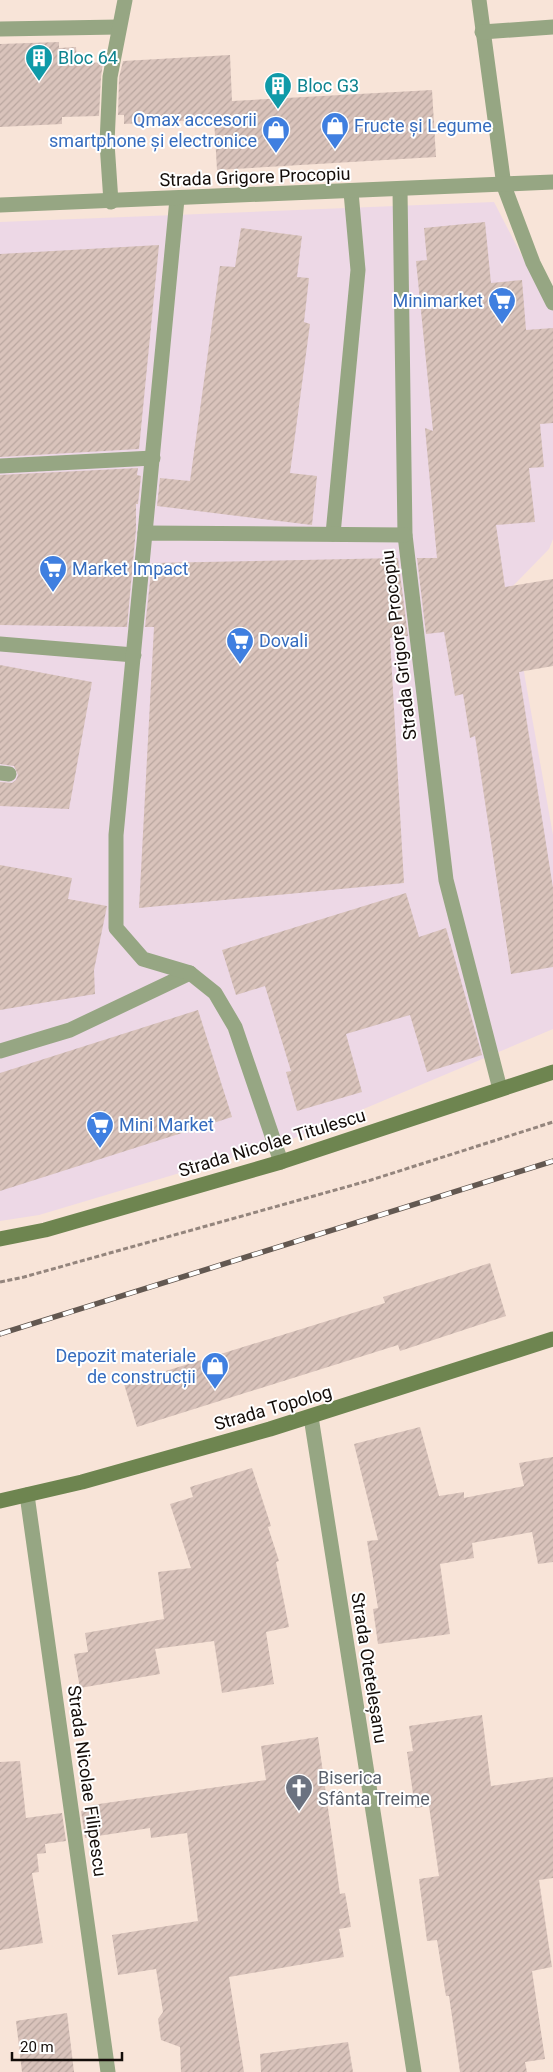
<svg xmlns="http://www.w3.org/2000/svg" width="553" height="2072" font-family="Roboto,sans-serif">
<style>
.commercial{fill:#edd8e6}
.building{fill:url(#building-hatch)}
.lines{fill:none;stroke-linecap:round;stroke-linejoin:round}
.path{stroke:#94857d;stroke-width:3;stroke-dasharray:5 2.5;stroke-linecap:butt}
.lane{stroke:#96a683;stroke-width:15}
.street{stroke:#96a683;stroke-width:15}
.secondary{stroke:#6e8550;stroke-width:15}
.rail-casing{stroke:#635851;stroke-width:5.5}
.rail{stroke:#fff;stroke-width:4;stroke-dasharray:11;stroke-linecap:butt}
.labels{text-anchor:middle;stroke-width:4;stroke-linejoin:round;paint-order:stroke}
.culture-label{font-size:18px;fill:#0d838f;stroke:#fff;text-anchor:start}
.shop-label{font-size:18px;fill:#366cbe;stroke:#fff;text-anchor:start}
.street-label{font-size:18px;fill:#140d09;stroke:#fff}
.worship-label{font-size:18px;fill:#5b616d;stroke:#fff;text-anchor:start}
</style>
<defs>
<pattern id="building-hatch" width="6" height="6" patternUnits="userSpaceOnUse" patternTransform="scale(1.25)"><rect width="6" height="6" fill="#d9c3bb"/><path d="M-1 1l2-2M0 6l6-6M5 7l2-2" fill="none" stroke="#b9a69f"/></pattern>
</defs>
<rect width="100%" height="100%" fill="#f8e4d8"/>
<polygon class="commercial" points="494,202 537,285 553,305 553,539 549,549 511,588 525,678 553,835 553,1029 290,1140 39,1215 0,1221 0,222"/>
<g class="building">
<polygon points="59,42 59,48 76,47 77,64 103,62 101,77 99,116 62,117 62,124 0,127 0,44"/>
<polygon points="230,55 232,101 432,90 436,157 217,170 214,119 124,124 124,115 118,115 119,78 123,61"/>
<polygon points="485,222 491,283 522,280 526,330 553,328 553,423 540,424 544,467 529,468 535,522 496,525 505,587 553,579 553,666 519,672 553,888 553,967 511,974 475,736 470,738 463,694 455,696 444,632 426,634 417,558 437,558 425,428 433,431 416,261 427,260 424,228"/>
<polygon points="241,228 302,236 297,277 309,278 304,322 310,324 290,473 317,476 312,525 157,506 160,478 190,481 220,266 235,267"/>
<polygon points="159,245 139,449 0,457 0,254"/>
<polygon points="138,468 137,475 141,476 138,504 136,504 136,529 127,627 0,625 0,475"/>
<polygon points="398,558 408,636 390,638 404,883 139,908 154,627 145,627 152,563"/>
<polygon points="0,665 92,682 69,809 0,806 0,782 12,783 16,780 18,775 14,766 0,764"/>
<polygon points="0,865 72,878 68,899 107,906 94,970 95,994 0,1010"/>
<polygon points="406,893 419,937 446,928 482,1055 427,1072 410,1015 346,1034 362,1092 297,1111 286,1072 291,1071 265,986 236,995 222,950"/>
<polygon points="198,1010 232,1117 0,1191 0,1073"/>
<polygon points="490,1263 506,1316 400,1351 398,1345 137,1427 124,1384 385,1303 383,1297"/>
<polygon points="420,1427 439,1496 464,1492 464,1498 524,1486 519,1463 553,1457 553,1562 538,1564 532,1532 472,1543 474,1558 440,1564 450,1634 378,1644 373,1609 378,1608 367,1541 378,1540 354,1444"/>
<polygon points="252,1468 271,1526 268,1527 279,1561 276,1562 289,1627 266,1632 274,1684 222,1693 214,1641 155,1649 160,1674 80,1688 74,1654 88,1652 85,1633 164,1619 158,1572 191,1568 170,1504 193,1497 190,1487"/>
<polygon points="482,1715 491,1786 553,1777 553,1878 539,1880 552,1967 532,1971 545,2059 525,2062 527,2072 460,2072 449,1996 446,1996 437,1940 427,1941 419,1879 439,1876 429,1806 415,1808 407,1752 413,1751 409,1726"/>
<polygon points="318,1737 340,1894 345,1893 351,1927 339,1929 344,1957 229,1977 244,2072 181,2072 180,2047 161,2040 158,2019 163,2012 156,1969 118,1975 112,1935 198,1921 187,1833 151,1838 150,1828 85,1838 81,1811 85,1810 85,1806 266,1780 261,1746"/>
<polygon points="20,1761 26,1818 62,1813 66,1841 45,1844 46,1853 37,1854 39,1872 32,1873 43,1943 0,1950 0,1762"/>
<polygon points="67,2013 74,2072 22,2072 16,2021"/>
<polygon points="348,2042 353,2072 261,2072 260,2054"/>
</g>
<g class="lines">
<polyline class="path" points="0,1282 24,1277 371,1180 553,1122"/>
<g class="lane">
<polyline points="0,29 119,27"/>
<polyline points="400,190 405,535 446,880 500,1089"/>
<polyline points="0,466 153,458"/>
<polyline points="145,533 177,199"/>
<polyline points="333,534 358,270 351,192"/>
<polyline points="0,644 134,655"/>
<polyline points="0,773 9,774"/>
<polyline points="0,1051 70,1030 190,973"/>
<polyline points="281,1162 235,1027 215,993 190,973 143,959 116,928 116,835 145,533 405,535"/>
</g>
<g class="street">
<polyline points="479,0 504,186 533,263 553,303"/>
<polyline points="482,32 553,27"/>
<polyline points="111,202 107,143 110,77 125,0"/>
<polyline points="0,205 553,182"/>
<polyline points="311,1417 414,2072"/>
<polyline points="27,1495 108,2072"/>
</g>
<g class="secondary">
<polyline points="0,1239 45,1230 281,1162 553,1072"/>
<polyline points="0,1501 82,1482 270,1429 553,1339"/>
</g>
<defs>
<polyline id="rail" points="0,1334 553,1161"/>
</defs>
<use href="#rail" class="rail-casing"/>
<use href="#rail" class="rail"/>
</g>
<defs>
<symbol id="building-pin" viewBox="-11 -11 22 30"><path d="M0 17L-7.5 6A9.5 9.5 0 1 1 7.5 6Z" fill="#0f9aa8" stroke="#fff"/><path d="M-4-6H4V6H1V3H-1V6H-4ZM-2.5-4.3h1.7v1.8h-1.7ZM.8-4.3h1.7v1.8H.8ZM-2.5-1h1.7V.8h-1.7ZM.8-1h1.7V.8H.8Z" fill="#fff"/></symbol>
<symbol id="shop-pin" viewBox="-11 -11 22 30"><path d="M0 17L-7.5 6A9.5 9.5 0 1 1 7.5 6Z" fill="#3f7fe0" stroke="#fff"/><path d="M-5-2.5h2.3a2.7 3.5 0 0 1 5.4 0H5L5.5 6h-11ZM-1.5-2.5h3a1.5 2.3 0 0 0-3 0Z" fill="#fff"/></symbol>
<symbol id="supermarket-pin" viewBox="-11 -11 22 30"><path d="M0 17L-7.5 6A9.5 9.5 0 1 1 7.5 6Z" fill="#3f7fe0" stroke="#fff"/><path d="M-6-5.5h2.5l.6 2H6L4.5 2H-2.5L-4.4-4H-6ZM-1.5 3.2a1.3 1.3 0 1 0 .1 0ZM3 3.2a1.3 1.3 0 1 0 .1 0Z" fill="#fff"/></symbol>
<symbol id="church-pin" viewBox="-11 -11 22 30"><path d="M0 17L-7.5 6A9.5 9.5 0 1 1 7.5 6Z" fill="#6b7280" stroke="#fff"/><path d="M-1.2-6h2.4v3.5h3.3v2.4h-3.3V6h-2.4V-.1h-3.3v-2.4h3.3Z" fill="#fff"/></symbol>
</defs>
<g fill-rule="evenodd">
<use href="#building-pin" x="23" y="42" width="32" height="43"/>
<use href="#building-pin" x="262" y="70" width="32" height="43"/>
<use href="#shop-pin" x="319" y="110" width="32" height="43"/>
<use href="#shop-pin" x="260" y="114" width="32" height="43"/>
<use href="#supermarket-pin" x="486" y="285" width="32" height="43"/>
<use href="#supermarket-pin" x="37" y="553" width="32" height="43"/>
<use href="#supermarket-pin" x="224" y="625" width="32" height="43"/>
<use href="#supermarket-pin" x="84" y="1109" width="32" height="43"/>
<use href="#shop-pin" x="199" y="1350" width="32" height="43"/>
<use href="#church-pin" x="283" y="1772" width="32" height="43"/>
</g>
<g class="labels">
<g class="culture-label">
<text x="58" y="64">Bloc 64</text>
<text x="297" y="92">Bloc G3</text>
</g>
<g class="shop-label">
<text x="257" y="126" text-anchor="end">Qmax accesorii<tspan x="257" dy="21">smartphone și electronice</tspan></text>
<text x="354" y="132">Fructe și Legume</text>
<text x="483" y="307" text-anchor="end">Minimarket</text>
<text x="72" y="575">Market Impact</text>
<text x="259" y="647">Dovali</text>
<text x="119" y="1131">Mini Market</text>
<text x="196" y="1362" text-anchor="end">Depozit materiale<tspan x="196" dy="21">de construcții</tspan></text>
</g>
<g class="street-label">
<text transform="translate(255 177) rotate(-2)" y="6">Strada Grigore Procopiu</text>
<text transform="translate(399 645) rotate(-97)" y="6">Strada Grigore Procopiu</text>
<text transform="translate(272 1143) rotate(-17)" y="6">Strada Nicolae Titulescu</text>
<text transform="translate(273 1408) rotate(-16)" y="6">Strada Topolog</text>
<text transform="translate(369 1668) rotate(81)" y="6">Strada Oteteleșanu</text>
<text transform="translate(87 1781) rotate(82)" y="6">Strada Nicolae Filipescu</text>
</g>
<g class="worship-label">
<text x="318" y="1784">Biserica<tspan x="318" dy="21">Sfânta Treime</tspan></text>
</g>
</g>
<path d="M12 2052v8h110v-8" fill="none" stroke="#140d09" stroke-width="2.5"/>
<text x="20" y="2052" font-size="15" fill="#140d09" stroke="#ffffff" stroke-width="4" paint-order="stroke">20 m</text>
</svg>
